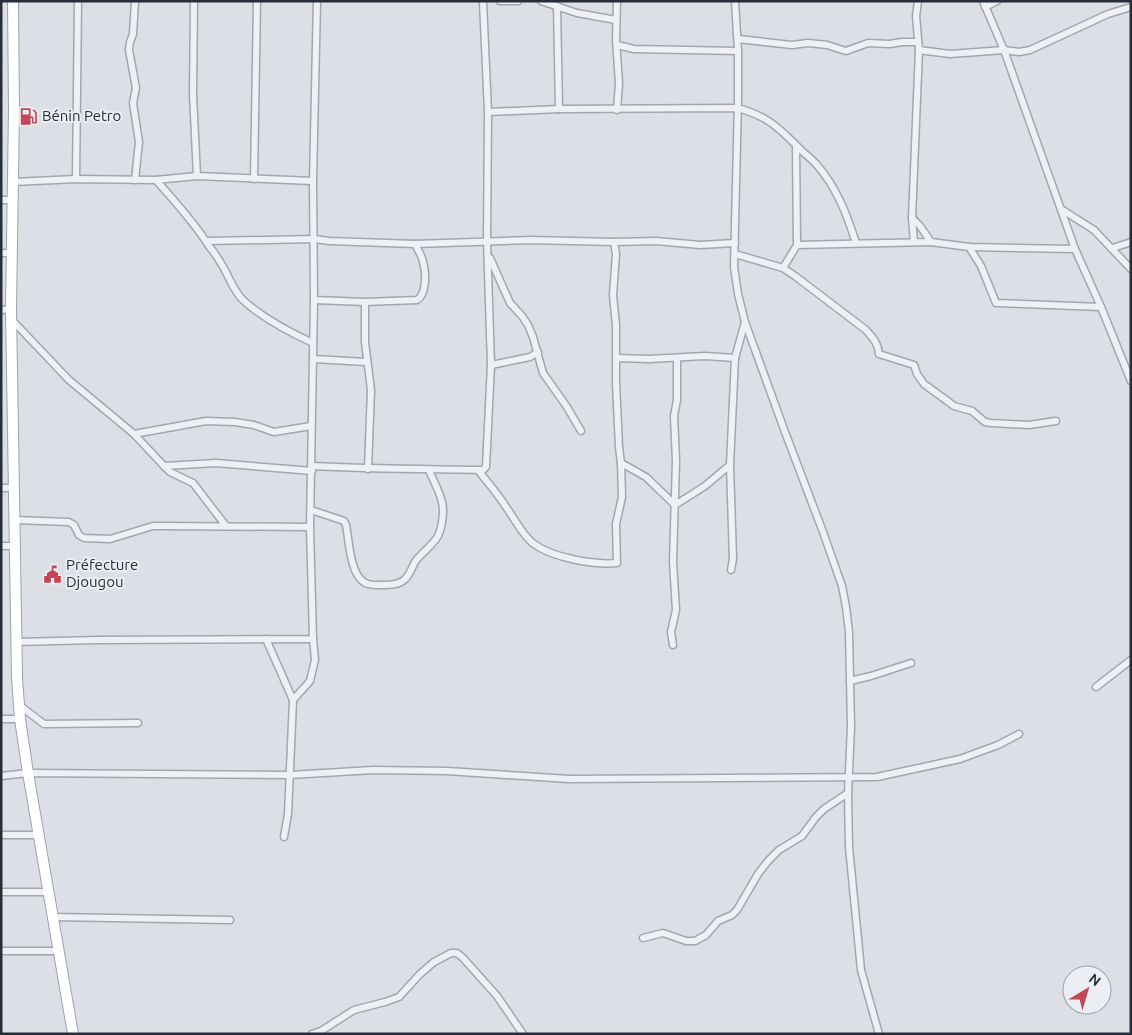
<svg xmlns="http://www.w3.org/2000/svg" width="1132" height="1035" font-family="Ubuntu,sans-serif">
<style>
.lines{fill:none;stroke-linecap:round;stroke-linejoin:round}
.minor-casing{stroke:#a2a6ae;stroke-width:9}
.primary-casing{stroke:#9ca4b0;stroke-width:12}
.minor{stroke:#eef0f4;stroke-width:6}
.primary{stroke:#fff;stroke-width:10}
.labels{text-anchor:middle;stroke-width:4;stroke-linejoin:round;paint-order:stroke}
.poi-label{font-size:15px;fill:#272e3a;stroke:#ebeef3;text-anchor:start}
</style>
<rect width="100%" height="100%" fill="#dcdfe5"/>
<g class="lines">
<defs>
<g id="minor">
<polyline points="194,1 193,95 197,176"/>
<polyline points="500,1 518,1"/>
<polyline points="541,1 577,13 616,20"/>
<polyline points="735,1 738,51 738,101 734,267 738,294 745,322 785,432 823,532 842,586 846,607 849,632 851,727 848,793 849,847 861,970 879,1034"/>
<polyline points="918,1 916,16 919,50 912,218 920,226 931,242 969,247 1075,249"/>
<polyline points="983,1 1004,50 1075,249 1101,307 1131,381"/>
<polyline points="557,6 559,109"/>
<polyline points="985,7 997,1"/>
<polyline points="738,39 792,45 808,43 827,45 846,51 868,43 890,44 902,42 918,42"/>
<polyline points="617,45 634,49 738,51"/>
<polyline points="919,50 950,54 1004,50 1019,52 1030,50 1108,14 1131,7"/>
<polyline points="617,110 619,83 616,40 617,1"/>
<path d="M 488,112 L 559,109 L 738,108 C 765,116 775,124 795,144 C 802,152 810,157 817,165 C 837,188 847,215 856,243"/>
<polyline points="76,179 78,1"/>
<polyline points="254,179 257,1"/>
<polyline points="135,180 139,142 133,103 136,88 129,50 130,42 133,34 135,1"/>
<path d="M 156,180 C 175,202 194,222 209,246 C 214,252 218,258 222,265 C 230,278 233,291 244,301 C 264,319 289,332 313,343"/>
<polyline points="13,182 76,179 156,180 197,176 313,181"/>
<polyline points="1,200 12,200"/>
<polyline points="1061,209 1094,230 1131,269"/>
<polyline points="912,218 914,242"/>
<polyline points="207,241 315,239 329,241 415,244 531,240 614,242 656,241 700,245 735,243"/>
<polyline points="797,245 931,242"/>
<polyline points="969,247 981,266 996,303 1101,307"/>
<polyline points="1113,248 1131,242"/>
<polyline points="1,253 13,253"/>
<path d="M 735,254 L 783,268 L 795,276 L 866,330 C 873,338 878,343 879,354 L 914,365 L 917,374 L 924,384 L 946,400 L 954,406 L 972,411 L 985,422 L 991,423 L 1029,425 L 1056,421"/>
<polyline points="490,258 510,303 522,316 528,325 533,337 543,373 567,407 581,431"/>
<polyline points="783,268 797,245 796,146"/>
<path d="M 314,300 L 365,302 L 417,300 C 427,294 426,272 423,262 C 422,256 418,250 415,244"/>
<polyline points="365,302 365,342 371,390 368,469"/>
<polyline points="1,310 11,309"/>
<polyline points="12,320 69,380 134,434 164,466 170,472 193,483 226,526"/>
<polyline points="617,358 649,359 705,356 735,358"/>
<polyline points="313,359 366,362"/>
<polyline points="491,365 530,357 538,352"/>
<polyline points="134,434 206,421 235,422 254,425 274,432 311,426"/>
<polyline points="621,463 646,477 675,505"/>
<polyline points="164,466 216,463 312,471"/>
<path d="M 312,466 C 369,469 426,469 483,470 L 486,467 L 491,365 L 487,241 L 488,112 L 483,1"/>
<path d="M 478,470 C 487,482 498,494 506,507 C 515,519 522,535 534,544 C 553,558 594,565 617,563 L 616,524 L 622,497 L 621,463 L 619,447 L 616,383 L 616,325 L 613,295 L 616,254 L 614,242"/>
<polyline points="1,488 13,488"/>
<polyline points="675,505 705,486 730,465"/>
<path d="M 311,510 L 344,521 L 346,525 C 349,540 350,574 364,582 C 369,586 376,585 382,585 C 389,585 399,585 404,580 C 411,575 412,564 418,558 C 435,540 441,540 443,513 C 444,498 434,483 429,470"/>
<polyline points="14,520 69,522 74,525 79,535 84,538 110,539 153,526 162,526 310,527"/>
<polyline points="1,546 14,546"/>
<polyline points="731,570 733,559 730,465 735,358 745,322"/>
<polyline points="266,639 293,700 288,814 284,837"/>
<polyline points="15,642 98,640 313,639 310,527 314,300 313,181 317,1"/>
<polyline points="673,645 671,632 676,610 673,562 676,461 674,416 677,400 677,358"/>
<polyline points="850,681 871,676 911,663"/>
<polyline points="1096,687 1131,660"/>
<polyline points="293,700 310,681 315,660 313,639"/>
<polyline points="19,705 44,724 138,723"/>
<polyline points="1,719 20,719"/>
<polyline points="1,776 28,773 290,775 373,770 447,771 569,779 877,777 960,759 998,745 1019,734"/>
<polyline points="1,835 38,835"/>
<polyline points="1,892 49,892"/>
<polyline points="53,917 230,920"/>
<polyline points="643,938 663,933 686,941 695,941 706,935 718,921 732,915 737,910 758,874 768,861 779,850 802,836 816,817 824,809 848,793"/>
<polyline points="1,951 59,951"/>
<polyline points="312,1034 321,1031 354,1010 385,1002 399,997 420,974 434,962 451,953 457,953 463,958 497,996 523,1034"/>
</g>
<polyline id="primary" points="13,1 14,110 11,309 17,678 20,719 28,773 73,1034"/>
</defs>
<use href="#minor" class="minor-casing"/>
<use href="#primary" class="primary-casing"/>
<use href="#minor" class="minor"/>
<use href="#primary" class="primary"/>
</g>
<defs>
<symbol id="fuel-bare" viewBox="-9 -9 18 18"><path d="M-5.5-6h7V0h2V4h1.3V-2.5L3-4.5l.8-.8L6-3V5H2.5V1h-1V6h-7ZM-4.2-4.7v3.2H.2V-4.7Z" fill="#c44757" stroke="#ebeef3" stroke-width="2.5" paint-order="stroke"/></symbol>
<symbol id="civic-bare" viewBox="-9 -9 18 18"><path d="M-.6-6.5H3V-4.5H.6V-3L4-1V1h2V6H-6V1h2V-1L-.6-3ZM-1.2 2.5V6h2.4V2.5Z" fill="#c44757" stroke="#ebeef3" stroke-width="2.5" paint-order="stroke"/></symbol>
</defs>
<g fill-rule="evenodd">
<use href="#fuel-bare" x="16" y="104" width="25" height="25"/>
<use href="#civic-bare" x="40" y="562" width="25" height="25"/>
</g>
<g class="labels">
<g class="poi-label">
<text x="42" y="121">Bénin Petro</text>
<text x="66" y="570">Préfecture<tspan x="66" dy="17">Djougou</tspan></text>
</g>
</g>
<rect width="1132" height="1035" fill="none" stroke="#272e3a" stroke-width="5"/>
<g transform="translate(1087 990) rotate(38)"><circle r="24" fill="#ebeef3" stroke="#9da1a9"/>
<path d="M0-4L9 19L0 12L-9 19Z" fill="#c44757"/>
<text y="-8" font-size="14" font-weight="bold" text-anchor="middle" fill="#272e3a">N</text>
</g>
</svg>
